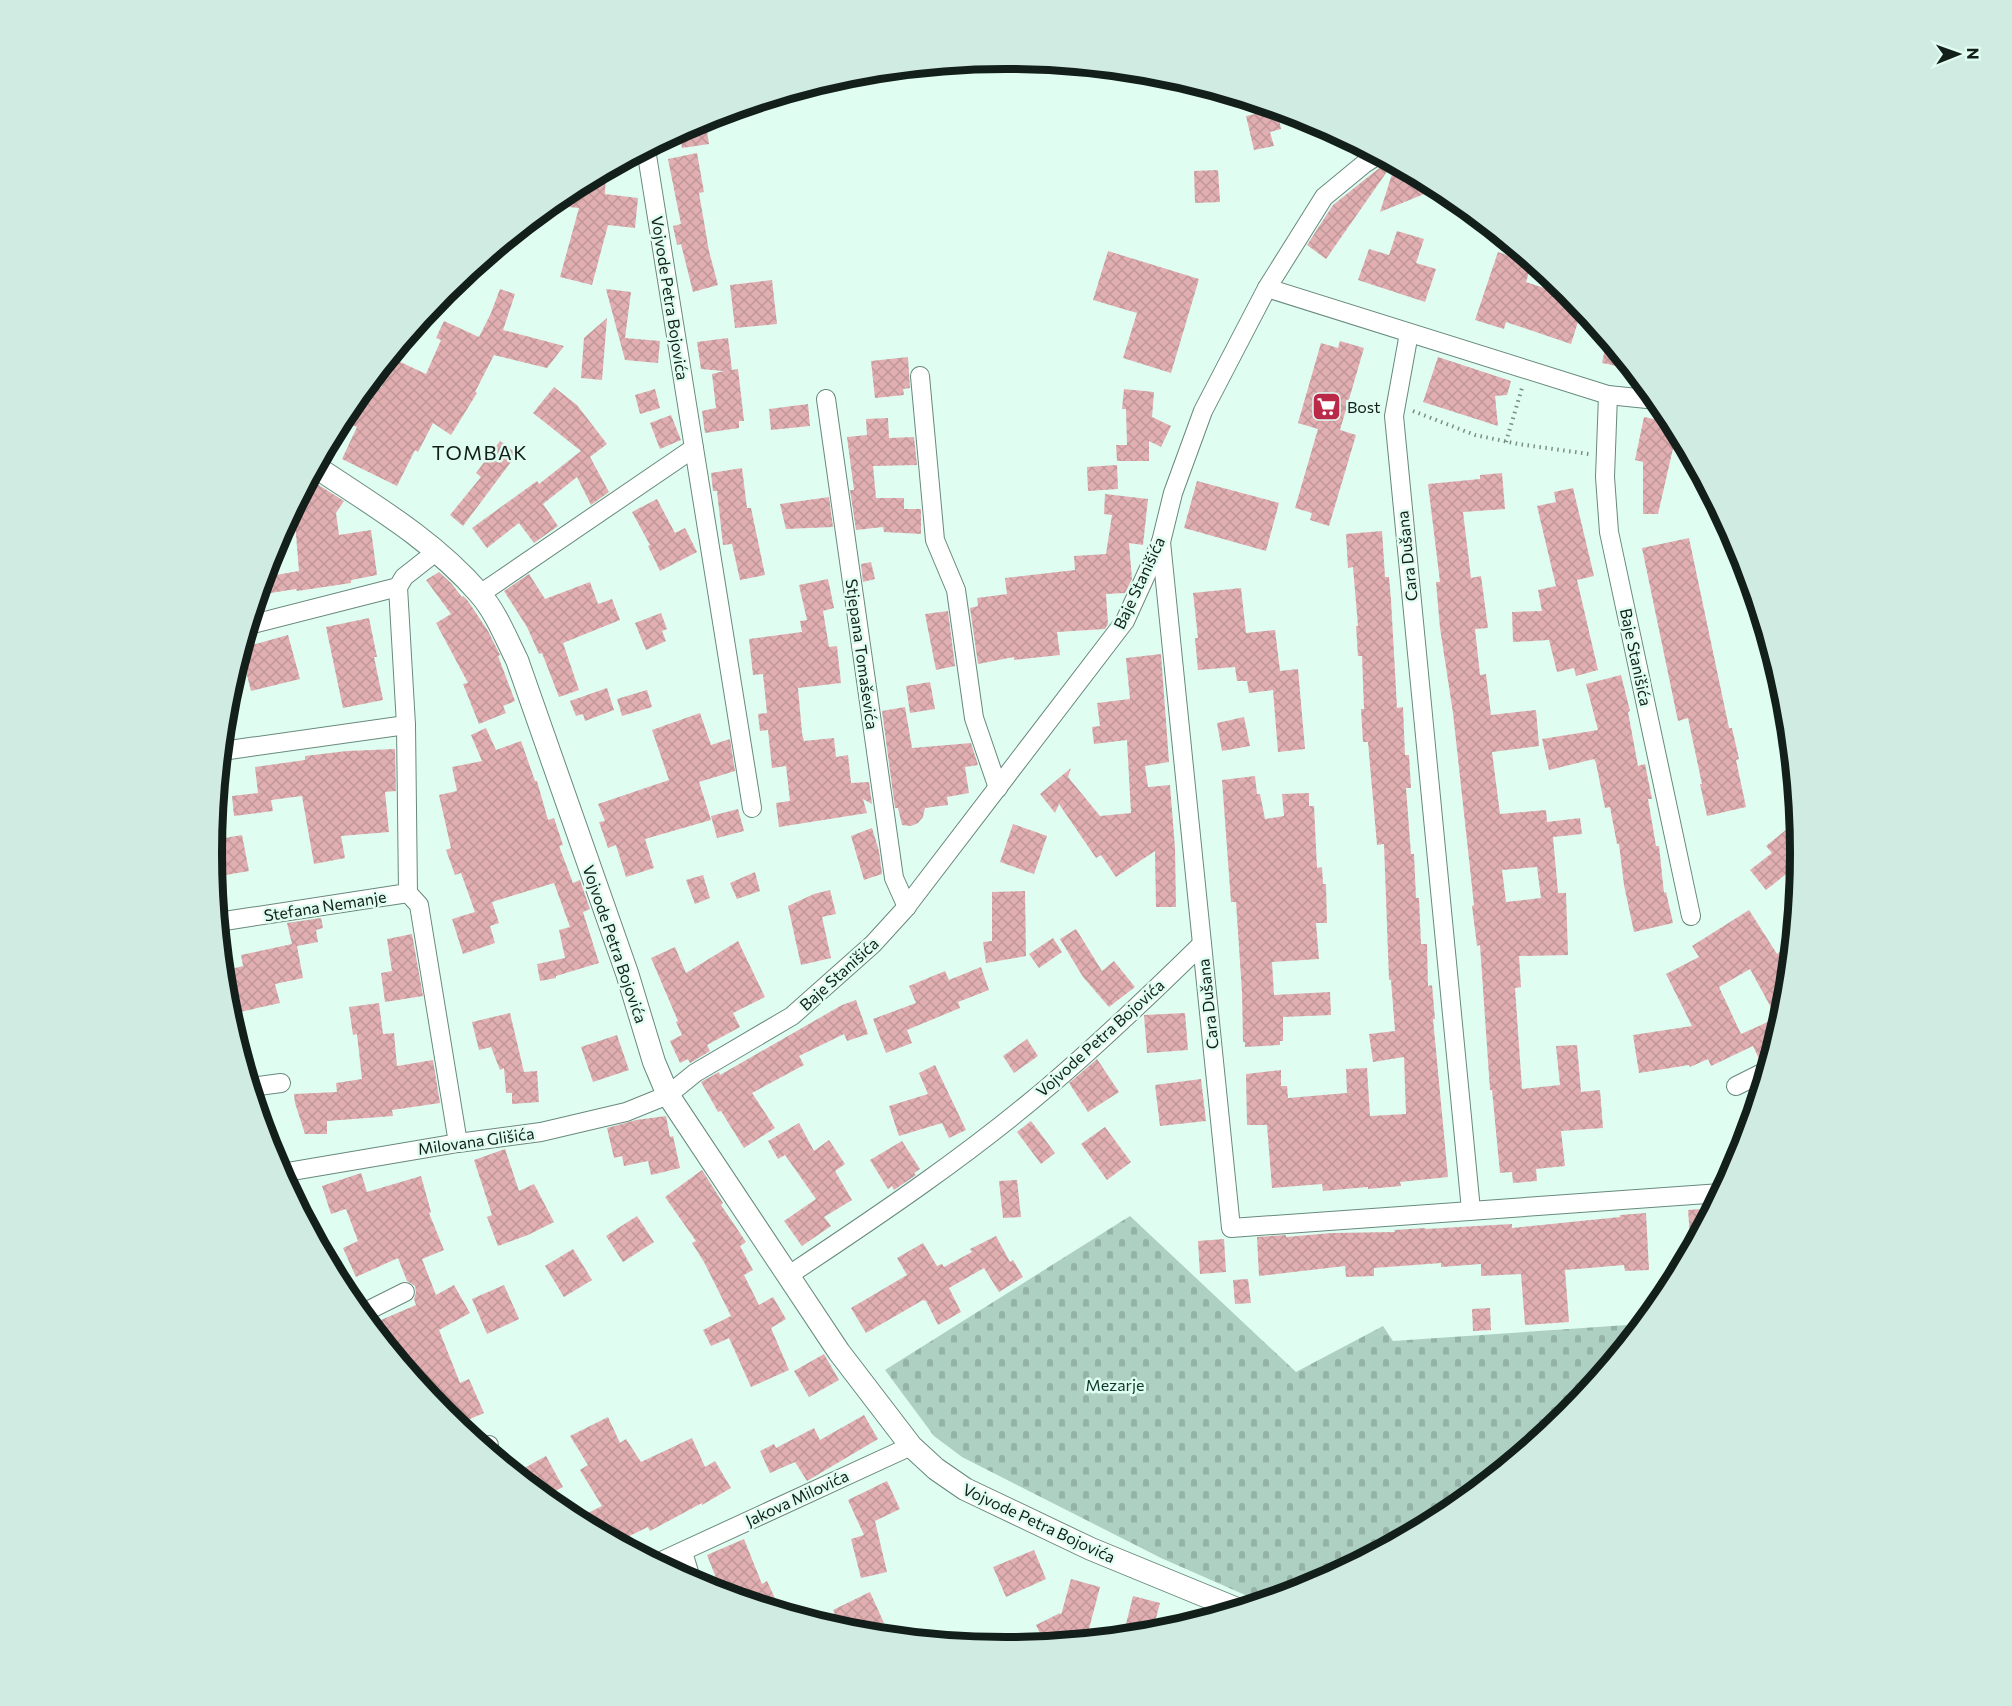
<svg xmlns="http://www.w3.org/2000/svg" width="2012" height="1706" font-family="Commissioner,sans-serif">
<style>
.cemetery{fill:url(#cemetery-stones)}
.building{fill:url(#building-cross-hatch);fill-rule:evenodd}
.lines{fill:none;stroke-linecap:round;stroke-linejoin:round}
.minor-casing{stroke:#68897d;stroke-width:20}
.tertiary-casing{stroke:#68897d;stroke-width:24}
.path{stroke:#7a8f87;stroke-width:4;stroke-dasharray:1.5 4.5;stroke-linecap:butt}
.minor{stroke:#fff;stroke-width:18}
.tertiary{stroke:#fff;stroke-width:22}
.labels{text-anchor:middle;stroke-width:5;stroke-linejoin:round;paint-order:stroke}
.street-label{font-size:16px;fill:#121f1a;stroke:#e0fdf2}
.poi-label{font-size:16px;fill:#121f1a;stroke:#e0fdf2;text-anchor:start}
.park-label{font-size:16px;fill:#0a382b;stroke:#e0fdf2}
.quarter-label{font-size:20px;letter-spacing:1.5px;fill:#121f1a;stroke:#e0fdf2}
.rim{fill:none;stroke:#121f1a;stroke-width:8}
</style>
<defs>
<pattern id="cemetery-stones" width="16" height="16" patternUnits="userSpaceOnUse" patternTransform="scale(1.5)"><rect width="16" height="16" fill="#add0c3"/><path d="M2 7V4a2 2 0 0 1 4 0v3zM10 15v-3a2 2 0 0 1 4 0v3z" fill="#94b2a7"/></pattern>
<pattern id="building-cross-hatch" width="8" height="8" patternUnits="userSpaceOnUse" patternTransform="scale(1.5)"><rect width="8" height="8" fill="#e1afb2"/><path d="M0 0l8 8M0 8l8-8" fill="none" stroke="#c09698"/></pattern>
</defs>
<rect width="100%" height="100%" fill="#e0fdf2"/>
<polygon class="cemetery" points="1130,1216 1296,1372 1383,1326 1393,1341 1642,1324 1568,1415 1447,1514 1310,1587 1261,1602 1161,1558 962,1457 934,1436 885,1370"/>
<g class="building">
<polygon points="1277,109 1281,129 1270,132 1274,146 1254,150 1246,116"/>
<polygon points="705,118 709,144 682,148 679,131"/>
<polygon points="697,153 704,192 699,193 709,251 718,285 693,292 681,244 677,245 673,226 681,224 668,159"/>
<polygon points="1388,161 1393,163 1326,259 1307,245 1333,205"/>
<polygon points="1401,168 1439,188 1380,212 1393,171"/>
<polygon points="606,170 605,194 638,198 635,228 608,225 592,285 560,277 579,208 549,205 565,192"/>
<polygon points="1218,170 1220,202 1195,203 1194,171"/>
<polygon points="1397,231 1424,239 1416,263 1436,269 1425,302 1358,280 1369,249 1389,255"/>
<polygon points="1108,251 1199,279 1171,373 1123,358 1137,313 1093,300"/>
<polygon points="1498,252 1532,263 1526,282 1574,298 1582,309 1571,344 1506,322 1504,329 1475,320"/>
<polygon points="772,280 777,324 735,328 730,285"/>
<polygon points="500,289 515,294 503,330 564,346 547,368 494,355 475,392 477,393 451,435 433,423 418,452 415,450 397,486 342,459 357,427 341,420 346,411 369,383 381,388 394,359 426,374 441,340 436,338 444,321 479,337 491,313"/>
<polygon points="606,289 631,292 625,338 660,341 658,363 625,360"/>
<polygon points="607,318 602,380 581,378 584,338"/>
<polygon points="728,338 732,370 738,369 744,421 739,421 739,428 705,433 702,411 716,408 712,374 724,371 701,369 697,342"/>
<polygon points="1607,339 1618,352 1632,369 1602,363"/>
<polygon points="1340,341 1364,348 1340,430 1356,435 1329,526 1310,520 1312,513 1295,508 1318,429 1298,423 1321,343 1338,348"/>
<polygon points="908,357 910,388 903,389 904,395 875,398 871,361"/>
<polygon points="1438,357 1511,381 1507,395 1495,396 1498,426 1423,402"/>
<polygon points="554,387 577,405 607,444 590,457 609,492 591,505 577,477 543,504 558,526 534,543 519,523 487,548 472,528 537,481 539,484 581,451 533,413"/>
<polygon points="655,389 660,408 640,414 635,395"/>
<polygon points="1124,389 1154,392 1152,417 1171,426 1161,447 1149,441 1149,461 1117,461 1116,445 1127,445 1126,409 1122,409"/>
<polygon points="808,404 810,426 771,430 769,409"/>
<polygon points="671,415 681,440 660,449 650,423"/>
<polygon points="1644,417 1673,423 1677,431 1658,514 1643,514 1643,462 1635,460"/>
<polygon points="888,418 889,438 914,437 917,465 873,466 876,498 904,498 904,509 921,509 921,534 884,532 883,527 856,530 850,490 854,490 847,437 867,435 866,419"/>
<polygon points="500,441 517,454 463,526 450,515 481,477 476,473"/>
<polygon points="1117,465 1118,489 1088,491 1087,467"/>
<polygon points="742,468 747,508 751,508 765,575 740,580 732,544 723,545 717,491 713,491 711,473"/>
<path d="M 1502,473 L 1505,509 L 1463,512 L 1471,578 L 1481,576 L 1488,628 L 1475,629 L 1480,675 L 1486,674 L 1491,715 L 1536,710 L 1539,746 L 1492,752 L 1500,814 L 1546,810 L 1547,822 L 1580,818 L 1582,834 L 1553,837 L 1558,893 L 1566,893 L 1568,955 L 1519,956 L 1521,987 L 1515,988 L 1522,1089 L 1560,1085 L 1556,1046 L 1577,1045 L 1581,1092 L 1600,1090 L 1603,1128 L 1561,1131 L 1565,1166 L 1536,1169 L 1537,1181 L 1513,1183 L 1512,1172 L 1500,1173 L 1492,1090 L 1490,1090 L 1480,945 L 1477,946 L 1472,906 L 1474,905 L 1453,713 L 1440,628 L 1436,582 L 1440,582 L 1428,484 L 1480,479 L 1480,475 ZM 1537,867 L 1541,898 L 1506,902 L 1502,870 Z"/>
<polygon points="1197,481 1279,503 1266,551 1184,528"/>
<polygon points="317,484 344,501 336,513 339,535 371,530 377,575 351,580 351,583 297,591 296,589 258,595 264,577 299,571 294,510 301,494 308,496"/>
<polygon points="1573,488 1594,576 1577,580 1598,670 1576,676 1574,668 1557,672 1549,640 1513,642 1512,612 1542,611 1538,590 1556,586 1537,506 1556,502 1554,492"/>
<polygon points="1105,494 1148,499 1143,545 1129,543 1132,579 1125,593 1106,594 1108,624 1105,629 1057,632 1060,655 1014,660 1014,657 978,664 970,608 978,606 977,598 1007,594 1005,578 1075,570 1074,556 1106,554 1112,515 1104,514"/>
<polygon points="829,497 833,527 786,529 780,504"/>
<polygon points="657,499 675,533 685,528 697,552 660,571 648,546 650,545 632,512"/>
<polygon points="1382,531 1385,577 1389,577 1391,600 1397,708 1403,707 1405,755 1409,755 1411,788 1406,788 1411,854 1414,854 1416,898 1419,898 1421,944 1427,944 1428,986 1432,985 1435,1019 1433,1019 1448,1177 1400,1182 1401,1186 1368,1189 1368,1187 1323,1191 1322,1184 1272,1188 1267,1125 1247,1125 1246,1074 1281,1070 1281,1086 1287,1086 1288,1098 1347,1093 1346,1069 1367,1068 1370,1116 1406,1114 1404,1057 1373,1062 1369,1034 1395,1031 1391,980 1389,980 1384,844 1377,845 1368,742 1363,742 1361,709 1364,709 1362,656 1358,656 1356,626 1358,626 1353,567 1348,568 1346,534"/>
<polygon points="1689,538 1729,728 1732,728 1739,759 1736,760 1746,807 1707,816 1700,784 1702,784 1688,718 1678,721 1642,548"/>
<polygon points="871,562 875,579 863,582 861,564"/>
<polygon points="439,572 451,583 462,597 463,596 468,601 488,631 500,655 498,656 515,701 503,706 506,713 479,724 463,684 468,683 436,623 451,614 426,580"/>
<polygon points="529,574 545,599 590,582 598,604 612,599 620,620 563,643 579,690 559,697 542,653 539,654 527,627 504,591"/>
<polygon points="828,579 834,608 823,611 829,647 837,646 841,683 798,688 802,733 804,741 834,738 836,757 848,755 851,783 869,782 872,804 863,799 867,813 779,827 776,803 790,801 786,766 772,768 768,730 760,731 758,714 767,713 763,674 753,675 749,639 802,632 800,621 807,620 799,585"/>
<polygon points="1241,588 1246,633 1275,630 1280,671 1298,669 1305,749 1278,752 1273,690 1249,693 1247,681 1237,681 1235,667 1198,670 1195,638 1198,638 1193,593"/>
<polygon points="948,611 955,666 936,670 925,614"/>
<polygon points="661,613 667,629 662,631 666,641 646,650 635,623"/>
<polygon points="369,618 377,657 374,657 383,700 343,708 326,627"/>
<polygon points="288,635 300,679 251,691 241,651 242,648"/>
<polygon points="1161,654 1169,762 1145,766 1148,787 1170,785 1175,848 1176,907 1156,907 1155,851 1116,877 1101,855 1096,858 1059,804 1055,813 1040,794 1071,768 1068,777 1100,816 1131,813 1127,740 1094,744 1092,727 1100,726 1097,703 1130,699 1126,658"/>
<polygon points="1621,675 1630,711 1628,712 1638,766 1645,764 1652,799 1648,799 1656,846 1659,846 1664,893 1666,892 1673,923 1634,932 1624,885 1619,844 1617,844 1610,807 1605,808 1596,763 1594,759 1549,770 1542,739 1598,730 1586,684"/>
<polygon points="930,682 935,709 910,713 906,686"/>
<polygon points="607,688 614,710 585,721 583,714 576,716 570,701"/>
<polygon points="647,690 652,707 622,716 617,699"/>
<polygon points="905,707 912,748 971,743 978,765 965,767 969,793 947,797 948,805 925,808 923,817 918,823 911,826 902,825 898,808 895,808 882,711"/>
<polygon points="700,713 711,745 730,739 735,771 699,782 711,820 645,839 654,868 626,877 616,845 608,848 599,822 605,821 598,804 669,780 652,730"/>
<polygon points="1244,717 1250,746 1222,751 1217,723"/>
<polygon points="486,728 496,750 521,741 535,781 537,781 548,820 554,818 563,845 559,846 573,883 580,880 590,909 583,912 599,963 556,976 556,978 540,981 537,964 565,958 559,930 570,927 554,883 492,902 499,923 490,926 495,943 463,954 452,919 475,912 461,873 455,875 446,850 451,848 439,795 457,791 452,767 482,761 471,735"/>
<polygon points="395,749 396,791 385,792 389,832 341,836 345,858 314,864 302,796 271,800 273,811 234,816 232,796 258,793 255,767 305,760 305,756 347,751"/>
<polygon points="1255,776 1257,794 1260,794 1265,819 1284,816 1282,794 1309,793 1309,806 1314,806 1317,868 1322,867 1323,884 1326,884 1327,923 1316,923 1319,959 1272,962 1274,995 1330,992 1331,1015 1283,1017 1283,1041 1280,1041 1280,1045 1245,1047 1245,1042 1243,1042 1242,992 1236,902 1231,902 1222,780"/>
<polygon points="738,809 744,831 717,838 711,816"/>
<polygon points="1797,821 1800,863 1766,890 1750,870 1772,853 1766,846"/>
<polygon points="1013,824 1047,836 1034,874 1000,862"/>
<polygon points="872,828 879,851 882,874 864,880 851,836"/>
<polygon points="242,835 249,871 214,877 212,853 213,840"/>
<polygon points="755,872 760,891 737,899 730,883"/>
<polygon points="703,875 710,898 695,904 686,880"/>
<polygon points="830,890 836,914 822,917 831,958 801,965 788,906 814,894"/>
<polygon points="1025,891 1026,956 986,963 983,942 992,941 992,892"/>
<polygon points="1749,910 1777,954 1783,950 1790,963 1785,1007 1774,1013 1750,969 1719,987 1741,1034 1770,1021 1777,1036 1769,1061 1760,1061 1753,1046 1711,1066 1708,1059 1690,1067 1689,1065 1639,1073 1633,1035 1692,1026 1666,974 1699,957 1692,946"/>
<polygon points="321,918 323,928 316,930 318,942 297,946 303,978 275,984 280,1003 240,1012 231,969 243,966 241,955 292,944 287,923"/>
<polygon points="1076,929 1102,971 1114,961 1135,987 1109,1007 1083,977 1060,939"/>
<polygon points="412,934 423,996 385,1002 381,973 392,971 387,939"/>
<polygon points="1053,938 1062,952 1039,968 1029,954"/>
<polygon points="738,941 765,997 733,1013 740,1027 707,1045 710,1051 690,1063 688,1059 680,1063 670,1041 682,1035 676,1022 678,1021 651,958 675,947 686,973"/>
<polygon points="981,967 989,990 958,1002 960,1008 907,1030 912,1043 886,1053 873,1019 916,1003 909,986 945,971 949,980"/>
<polygon points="856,1000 868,1034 847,1041 844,1034 799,1056 804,1065 752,1093 775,1128 744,1148 721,1111 718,1112 701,1082 719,1072 720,1075 842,1005"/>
<polygon points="379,1003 383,1034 394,1033 397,1066 433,1060 440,1103 392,1110 393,1116 327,1121 327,1134 305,1134 295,1103 294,1094 337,1092 336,1083 362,1079 357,1034 353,1035 349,1007"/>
<polygon points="510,1013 524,1072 537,1071 539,1102 512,1104 512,1093 506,1093 504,1068 500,1070 491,1047 479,1050 472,1022"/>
<polygon points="1185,1013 1188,1050 1147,1053 1144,1015"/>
<polygon points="617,1035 629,1070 593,1082 581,1047"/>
<polygon points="1027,1039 1038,1056 1014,1073 1003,1056"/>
<polygon points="1097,1059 1119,1092 1088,1112 1069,1083"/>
<polygon points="935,1065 966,1130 949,1138 942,1123 899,1136 889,1106 928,1094 919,1073"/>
<polygon points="1201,1079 1206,1121 1160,1126 1155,1085"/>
<polygon points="666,1116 670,1137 673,1136 680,1168 651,1175 648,1161 624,1166 622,1156 614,1158 607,1128 636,1120"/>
<polygon points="1031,1121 1055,1153 1041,1164 1017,1132"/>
<polygon points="799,1123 814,1151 829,1140 845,1164 835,1171 852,1200 824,1217 831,1226 802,1246 784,1221 816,1199 785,1155 778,1159 768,1141"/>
<polygon points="1105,1127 1131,1162 1107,1180 1081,1144"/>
<polygon points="902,1141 920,1169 914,1173 916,1175 894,1190 892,1186 888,1189 870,1160"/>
<polygon points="505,1149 519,1191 534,1184 554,1222 528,1235 498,1246 487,1217 492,1215 474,1160"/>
<polygon points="702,1170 723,1203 721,1205 746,1242 740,1246 753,1270 744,1275 759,1305 773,1297 786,1319 771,1328 789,1370 751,1387 729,1338 711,1346 703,1330 731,1316 704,1262 692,1243 696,1241 665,1197"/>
<polygon points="361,1173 367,1192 421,1176 431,1212 429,1213 444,1250 422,1259 436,1295 454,1285 470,1313 439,1330 460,1383 469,1379 484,1413 456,1425 444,1415 381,1338 388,1335 381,1320 416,1305 414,1299 416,1292 415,1286 407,1281 398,1258 356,1277 343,1248 358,1241 346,1209 331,1214 322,1186"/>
<polygon points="1017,1180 1021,1217 1003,1218 999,1181"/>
<polygon points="1713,1208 1703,1226 1691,1249 1688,1210"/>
<polygon points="1646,1213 1649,1270 1625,1271 1624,1265 1565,1270 1569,1322 1525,1325 1521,1274 1481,1276 1481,1264 1441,1267 1441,1263 1374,1268 1374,1276 1346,1277 1345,1266 1259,1276 1257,1237 1286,1235 1286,1237 1332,1233 1395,1232 1394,1230 1425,1228 1425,1229 1512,1224 1512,1228 1620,1217 1620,1215"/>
<polygon points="637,1216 654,1242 623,1262 606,1236"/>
<polygon points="996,1236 1010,1262 1013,1260 1023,1277 999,1292 984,1268 949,1288 961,1312 938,1325 926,1301 923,1300 866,1333 851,1308 907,1275 897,1258 923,1243 937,1266 942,1264 944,1267 972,1252 970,1249"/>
<polygon points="1224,1239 1226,1272 1200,1274 1198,1241"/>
<polygon points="573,1249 592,1280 564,1297 545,1266"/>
<polygon points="1248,1279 1251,1303 1235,1304 1233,1280"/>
<polygon points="504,1285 519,1319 487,1334 472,1299"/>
<polygon points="1490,1308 1491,1330 1473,1331 1472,1309"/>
<polygon points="824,1354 839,1380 809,1397 794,1371"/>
<polygon points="864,1415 878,1439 807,1481 795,1462 770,1473 760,1451 774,1444 776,1448 814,1428 820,1440"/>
<polygon points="608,1417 620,1443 626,1439 641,1462 692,1438 705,1467 715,1461 731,1488 702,1505 702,1503 650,1531 648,1527 617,1542 576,1519 602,1506 580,1470 588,1465 570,1436"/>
<polygon points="546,1456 563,1487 544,1497 524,1481 519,1471"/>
<polygon points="887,1481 900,1509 875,1521 887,1572 861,1578 851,1539 864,1535 848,1500"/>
<polygon points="744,1539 762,1584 767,1581 781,1611 722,1593 707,1555"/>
<polygon points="1034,1550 1046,1579 1006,1597 993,1567"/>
<polygon points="1071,1579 1100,1587 1086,1640 1045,1644 1036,1625 1060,1613 1061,1615"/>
<polygon points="870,1592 884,1623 861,1633 851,1632 822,1624 836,1617 833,1610"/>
<polygon points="1133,1596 1160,1603 1152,1633 1123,1636"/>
</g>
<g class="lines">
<defs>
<g id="minor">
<polyline points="1267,288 1608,395 1657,400"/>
<polyline points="1409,333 1394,416 1471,1210"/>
<polyline points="920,376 935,540 956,590 974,718 998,788"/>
<polyline points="1608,395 1605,477 1609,532 1691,916"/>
<polyline points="826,399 894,878 907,907"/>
<polyline points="694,448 752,808"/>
<polyline points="1161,542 1231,1228 1721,1193"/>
<polyline points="480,594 694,448 646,149"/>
<polyline points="249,625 398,587 404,577 437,551"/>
<polyline points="222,751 406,725"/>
<polyline points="408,893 419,905 458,1143"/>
<polyline points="218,922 408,893 406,725 398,587"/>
<polyline points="1736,1086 1766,1071"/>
<polyline points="251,1087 281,1083"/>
<polyline points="281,1173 458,1143 541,1132 626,1112 668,1095 695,1073 792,1016 873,944 904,910 1125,621 1161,542 1173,493 1203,411 1267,288 1324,197 1364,164 1378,155"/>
<path d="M 789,1275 C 878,1216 967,1156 1048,1087 C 1102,1041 1152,993 1202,944"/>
<polyline points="361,1314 405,1292"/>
<polyline points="484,1447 489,1445"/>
<polyline points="683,1552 692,1582"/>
<polyline points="657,1563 911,1446"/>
</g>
<path id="tertiary" d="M 316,467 C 373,505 433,540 479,593 C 496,612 506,638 517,660 L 627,973 L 654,1062 L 668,1095 L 839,1352 L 911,1446 L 936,1469 L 965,1489 L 1091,1549 L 1237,1609"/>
</defs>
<use href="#minor" class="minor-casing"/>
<use href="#tertiary" class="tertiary-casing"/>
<g class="path">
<polyline points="1413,411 1475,435 1518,444 1589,454"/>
<polyline points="1506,442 1522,388"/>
</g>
<use href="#minor" class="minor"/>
<use href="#tertiary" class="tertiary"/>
</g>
<defs>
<symbol id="supermarket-square" viewBox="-11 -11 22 22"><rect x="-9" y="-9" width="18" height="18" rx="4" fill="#ba2948" stroke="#e0fdf2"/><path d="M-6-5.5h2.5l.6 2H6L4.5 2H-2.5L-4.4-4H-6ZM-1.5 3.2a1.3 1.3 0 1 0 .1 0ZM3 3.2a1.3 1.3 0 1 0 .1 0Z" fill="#fff"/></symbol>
</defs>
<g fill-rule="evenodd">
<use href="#supermarket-square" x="1310" y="390" width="33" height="33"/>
</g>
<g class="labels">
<g class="street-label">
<text transform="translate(670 298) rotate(81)" y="6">Vojvode Petra Bojovića</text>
<text transform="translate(1407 556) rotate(-96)" y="6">Cara Dušana</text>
<text transform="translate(1139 583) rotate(-65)" y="6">Baje Stanišića</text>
<text transform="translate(862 654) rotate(82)" y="6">Stjepana Tomaševića</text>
<text transform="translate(1636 657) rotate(78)" y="6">Baje Stanišića</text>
<text transform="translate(325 906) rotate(-9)" y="6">Stefana Nemanje</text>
<text transform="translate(615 944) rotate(71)" y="6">Vojvode Petra Bojovića</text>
<text transform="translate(839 974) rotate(-42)" y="6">Baje Stanišića</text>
<text transform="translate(1208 1004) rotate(-96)" y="6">Cara Dušana</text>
<text transform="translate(1100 1038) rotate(-42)" y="6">Vojvode Petra Bojovića</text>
<text transform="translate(476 1141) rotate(-8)" y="6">Milovana Glišića</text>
<text transform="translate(797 1498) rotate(-25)" y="6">Jakova Milovića</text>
<text transform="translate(1039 1523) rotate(25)" y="6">Vojvode Petra Bojovića</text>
</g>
<g class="poi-label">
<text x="1347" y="413">Bost</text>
</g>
<g class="park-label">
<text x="1115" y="1391">Mezarje</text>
</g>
<g class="quarter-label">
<text x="480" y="460">TOMBAK</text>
</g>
</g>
<path d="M0 0H2012V1706H0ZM222 853a784 784 0 1 1 1568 0a784 784 0 1 1-1568 0Z" fill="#d0ebe1" fill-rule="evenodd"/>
<path class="rim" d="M222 853a784 784 0 1 1 1568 0a784 784 0 1 1-1568 0Z"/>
<g transform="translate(1958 54) rotate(89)" stroke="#e0fdf2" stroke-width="4.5" paint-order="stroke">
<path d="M0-4.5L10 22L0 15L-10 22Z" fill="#121f1a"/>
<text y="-9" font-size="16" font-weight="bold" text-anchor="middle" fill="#121f1a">N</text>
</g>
</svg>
